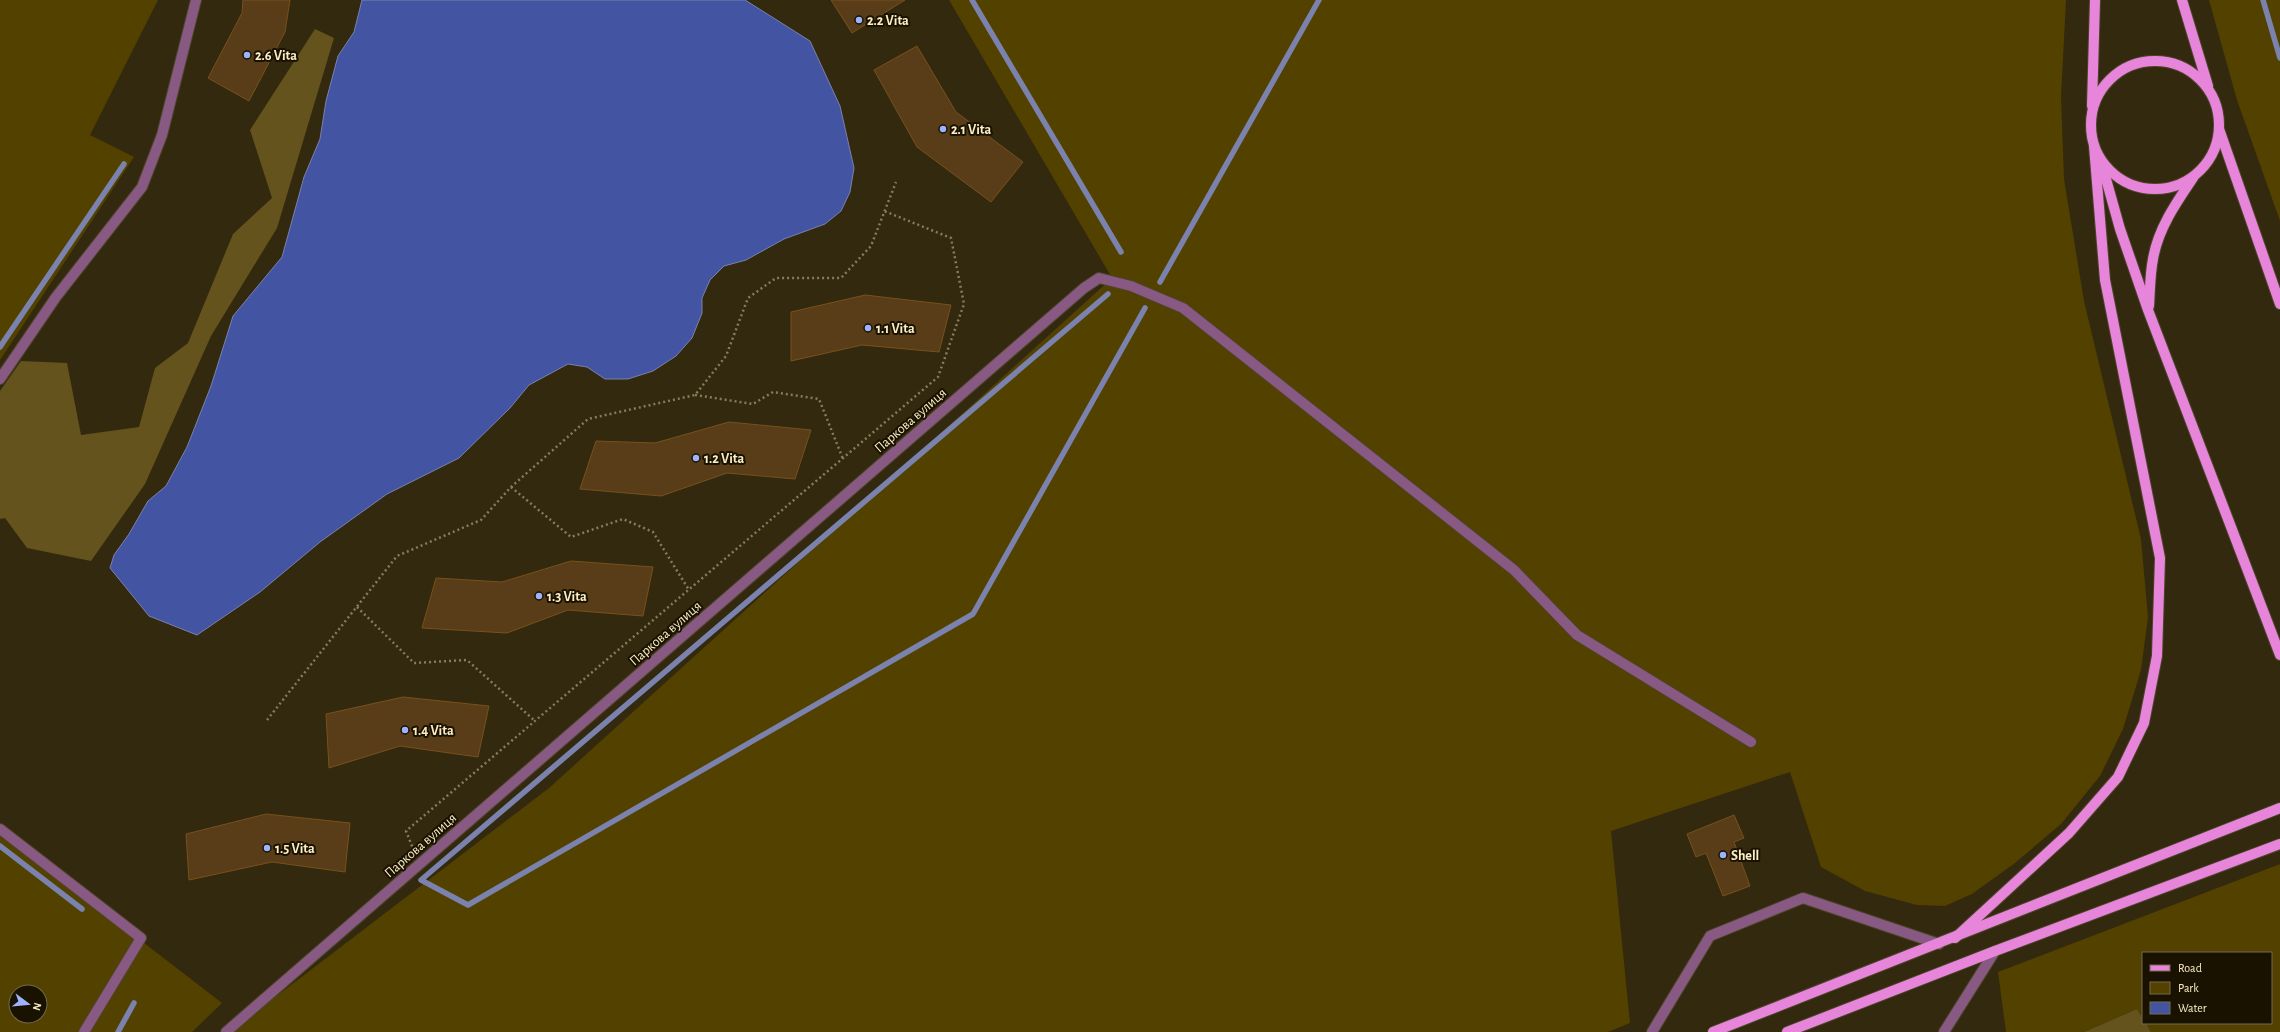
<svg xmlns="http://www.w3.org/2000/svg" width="2280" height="1032" font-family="'Alegreya Sans',sans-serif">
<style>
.green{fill:#534100;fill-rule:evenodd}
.forest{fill:#64531c}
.water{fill:#4354a2;stroke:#7a82ad}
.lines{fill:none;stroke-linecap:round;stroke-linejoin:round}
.stream{stroke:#7a82ad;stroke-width:5.5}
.building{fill:#583d18;stroke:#78511b}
.minor-casing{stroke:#4e4529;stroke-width:12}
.major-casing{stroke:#4e4529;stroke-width:12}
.path{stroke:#877c5c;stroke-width:2.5;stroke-dasharray:2 3;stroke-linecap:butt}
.minor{stroke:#885982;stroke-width:10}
.major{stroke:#e785db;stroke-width:10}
.poi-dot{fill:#9eb3fd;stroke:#1a1200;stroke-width:1.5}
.labels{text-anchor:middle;stroke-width:4;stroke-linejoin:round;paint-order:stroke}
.poi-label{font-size:14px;font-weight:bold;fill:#fbeec6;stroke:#1a1200;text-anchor:start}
.street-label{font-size:14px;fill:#fbeec6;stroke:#1a1200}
</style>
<rect width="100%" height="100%" fill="#32290f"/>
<g class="green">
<polygon points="0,0 158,0 90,135 134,157 0,360"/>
<polygon points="949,0 2066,0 2061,97 2064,179 2084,301 2141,539 2148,617 2141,670 2123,729 2100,776 2061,824 2015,863 1972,894 1945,906 1917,905 1865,891 1821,867 1790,772 1611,831 1630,1023 1608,1032 232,1032 245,1020 549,788 1112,278"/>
<polygon points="2209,0 2280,0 2280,221 2237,100"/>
<path d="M 0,832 L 222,1003 L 192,1032 L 0,1032 ZM 16,992 L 40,992 L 40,1016 L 16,1016 Z"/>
<polygon points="2280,864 2280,1032 2151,1032 2146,1023 2271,1023 2271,953 2143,953 2143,1019 2137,1009 2084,1032 2006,1032 1998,972"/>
</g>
<g class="forest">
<polygon points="315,29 334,38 277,228 211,336 145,484 91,561 27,548 5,518 0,519 0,391 21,361 67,363 81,435 139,427 155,368 188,343 233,234 272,198 250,130"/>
<polygon points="2137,1009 2143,1019 2143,1023 2146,1023 2151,1032 2084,1032"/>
</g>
<polygon class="water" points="362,0 745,0 810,41 840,106 854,168 850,192 841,211 825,224 784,239 746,260 724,266 710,280 702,298 702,313 692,338 676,356 653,371 628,379 605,379 587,367 568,364 529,385 510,408 459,458 387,494 320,542 260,592 197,635 149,616 110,568 114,555 129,534 148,501 166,486 187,447 211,386 233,316 282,257 304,177 320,139 326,101 338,56 354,32"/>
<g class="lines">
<g class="stream">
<polyline points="972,0 1121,252"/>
<polyline points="2263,0 2280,58"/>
<polyline points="1160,282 1319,0"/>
<polyline points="1108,294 421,880 468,905 973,614 1145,308"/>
<polyline points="0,347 124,164"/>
<polyline points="0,846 82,909"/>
<polyline points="118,1032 134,1003"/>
</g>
</g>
<g class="building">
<polygon points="243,0 290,0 285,32 249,101 208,78 242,13"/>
<polygon points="831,0 905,0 852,33"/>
<polygon points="917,46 956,112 1023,162 991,202 917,147 874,70"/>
<polygon points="865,295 951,305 939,352 862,345 791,361 791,312"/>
<polygon points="729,422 811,430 795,479 727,473 661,496 580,489 596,441 655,443"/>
<polygon points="571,561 653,567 643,616 568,610 507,633 422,628 436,578 502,582"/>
<polygon points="403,697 489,706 478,757 400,746 329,768 326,714"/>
<polygon points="266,814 350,823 345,872 272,862 189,880 186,834"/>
<polygon points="1734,815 1744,838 1734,842 1750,886 1723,896 1706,853 1696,857 1687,834"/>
</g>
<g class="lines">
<defs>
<g id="minor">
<polyline points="0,379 56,297 142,187 162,135 196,0"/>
<polyline points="0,829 141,938 84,1032"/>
<polyline points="226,1032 1084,288 1099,278 1131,286 1183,308 1514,570 1577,635 1751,742"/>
<polyline points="1652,1032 1710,936 1803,898 1939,944"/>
<polyline points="1944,1032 1995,951"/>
</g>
<g id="major">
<polyline points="2182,0 2208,86"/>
<circle cx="2155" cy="125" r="64"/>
<polyline points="2092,106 2095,0"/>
<polyline points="2219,129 2280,304"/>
<polyline points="2101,161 2120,229 2148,310 2280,655"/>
<path d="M 2149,306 C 2150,291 2150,274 2153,259 C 2158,229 2176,203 2193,178"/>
<polyline points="1955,938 2069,833 2118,777 2144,723 2157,656 2160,558 2105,280 2094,146"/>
<polyline points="1713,1032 2280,808"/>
<polyline points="1787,1032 1995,951 2280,844"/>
</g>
</defs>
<use href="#minor" class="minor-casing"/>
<use href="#major" class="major-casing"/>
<g class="path">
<polyline points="695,395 753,404 773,392 819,399 843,459"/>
<polyline points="511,487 571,537 623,519 653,532 689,590"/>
<polyline points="357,607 414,663 467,660 535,721"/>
<polyline points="267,720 397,556 481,520 511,487 588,419 695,395 726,356 748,298 776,278 841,278 871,246 896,182"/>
<polyline points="414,851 406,831 938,377 964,304 951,238 884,211"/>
</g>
<use href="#minor" class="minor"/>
<use href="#major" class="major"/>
</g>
<g class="poi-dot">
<circle cx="859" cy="20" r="4"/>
<circle cx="247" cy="55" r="4"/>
<circle cx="943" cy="129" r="4"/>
<circle cx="868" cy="328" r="4"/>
<circle cx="696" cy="458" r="4"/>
<circle cx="539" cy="596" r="4"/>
<circle cx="405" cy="730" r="4"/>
<circle cx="267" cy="848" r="4"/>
<circle cx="1723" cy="855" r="4"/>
</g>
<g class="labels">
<g class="poi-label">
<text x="867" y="25">2.2 Vita</text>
<text x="255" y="60">2.6 Vita</text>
<text x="951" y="134">2.1 Vita</text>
<text x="876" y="333">1.1 Vita</text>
<text x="704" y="463">1.2 Vita</text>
<text x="547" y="601">1.3 Vita</text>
<text x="413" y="735">1.4 Vita</text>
<text x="275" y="853">1.5 Vita</text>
<text x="1731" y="860">Shell</text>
</g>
<g class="street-label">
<text transform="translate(910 420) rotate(-41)" y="5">Паркова вулиця</text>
<text transform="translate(665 633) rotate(-41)" y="5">Паркова вулиця</text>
<text transform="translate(420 845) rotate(-41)" y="5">Паркова вулиця</text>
</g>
</g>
<rect x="2142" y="952" width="130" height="72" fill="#1a1200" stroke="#746a4f"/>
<rect x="2150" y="965" width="20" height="6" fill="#e785db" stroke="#746a4f"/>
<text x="2178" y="972" font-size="12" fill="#fbeec6">Road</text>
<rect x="2150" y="982" width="20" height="12" fill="#534100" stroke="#746a4f"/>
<text x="2178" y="992" font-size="12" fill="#fbeec6">Park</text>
<rect x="2150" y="1002" width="20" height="12" fill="#4354a2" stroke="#746a4f"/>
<text x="2178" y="1012" font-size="12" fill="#fbeec6">Water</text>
<g transform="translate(28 1004) rotate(106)"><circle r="19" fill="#1a1200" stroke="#746a4f"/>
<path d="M0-3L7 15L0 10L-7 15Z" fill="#9eb3fd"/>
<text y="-6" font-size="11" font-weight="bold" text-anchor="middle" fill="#fbeec6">N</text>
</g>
</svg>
